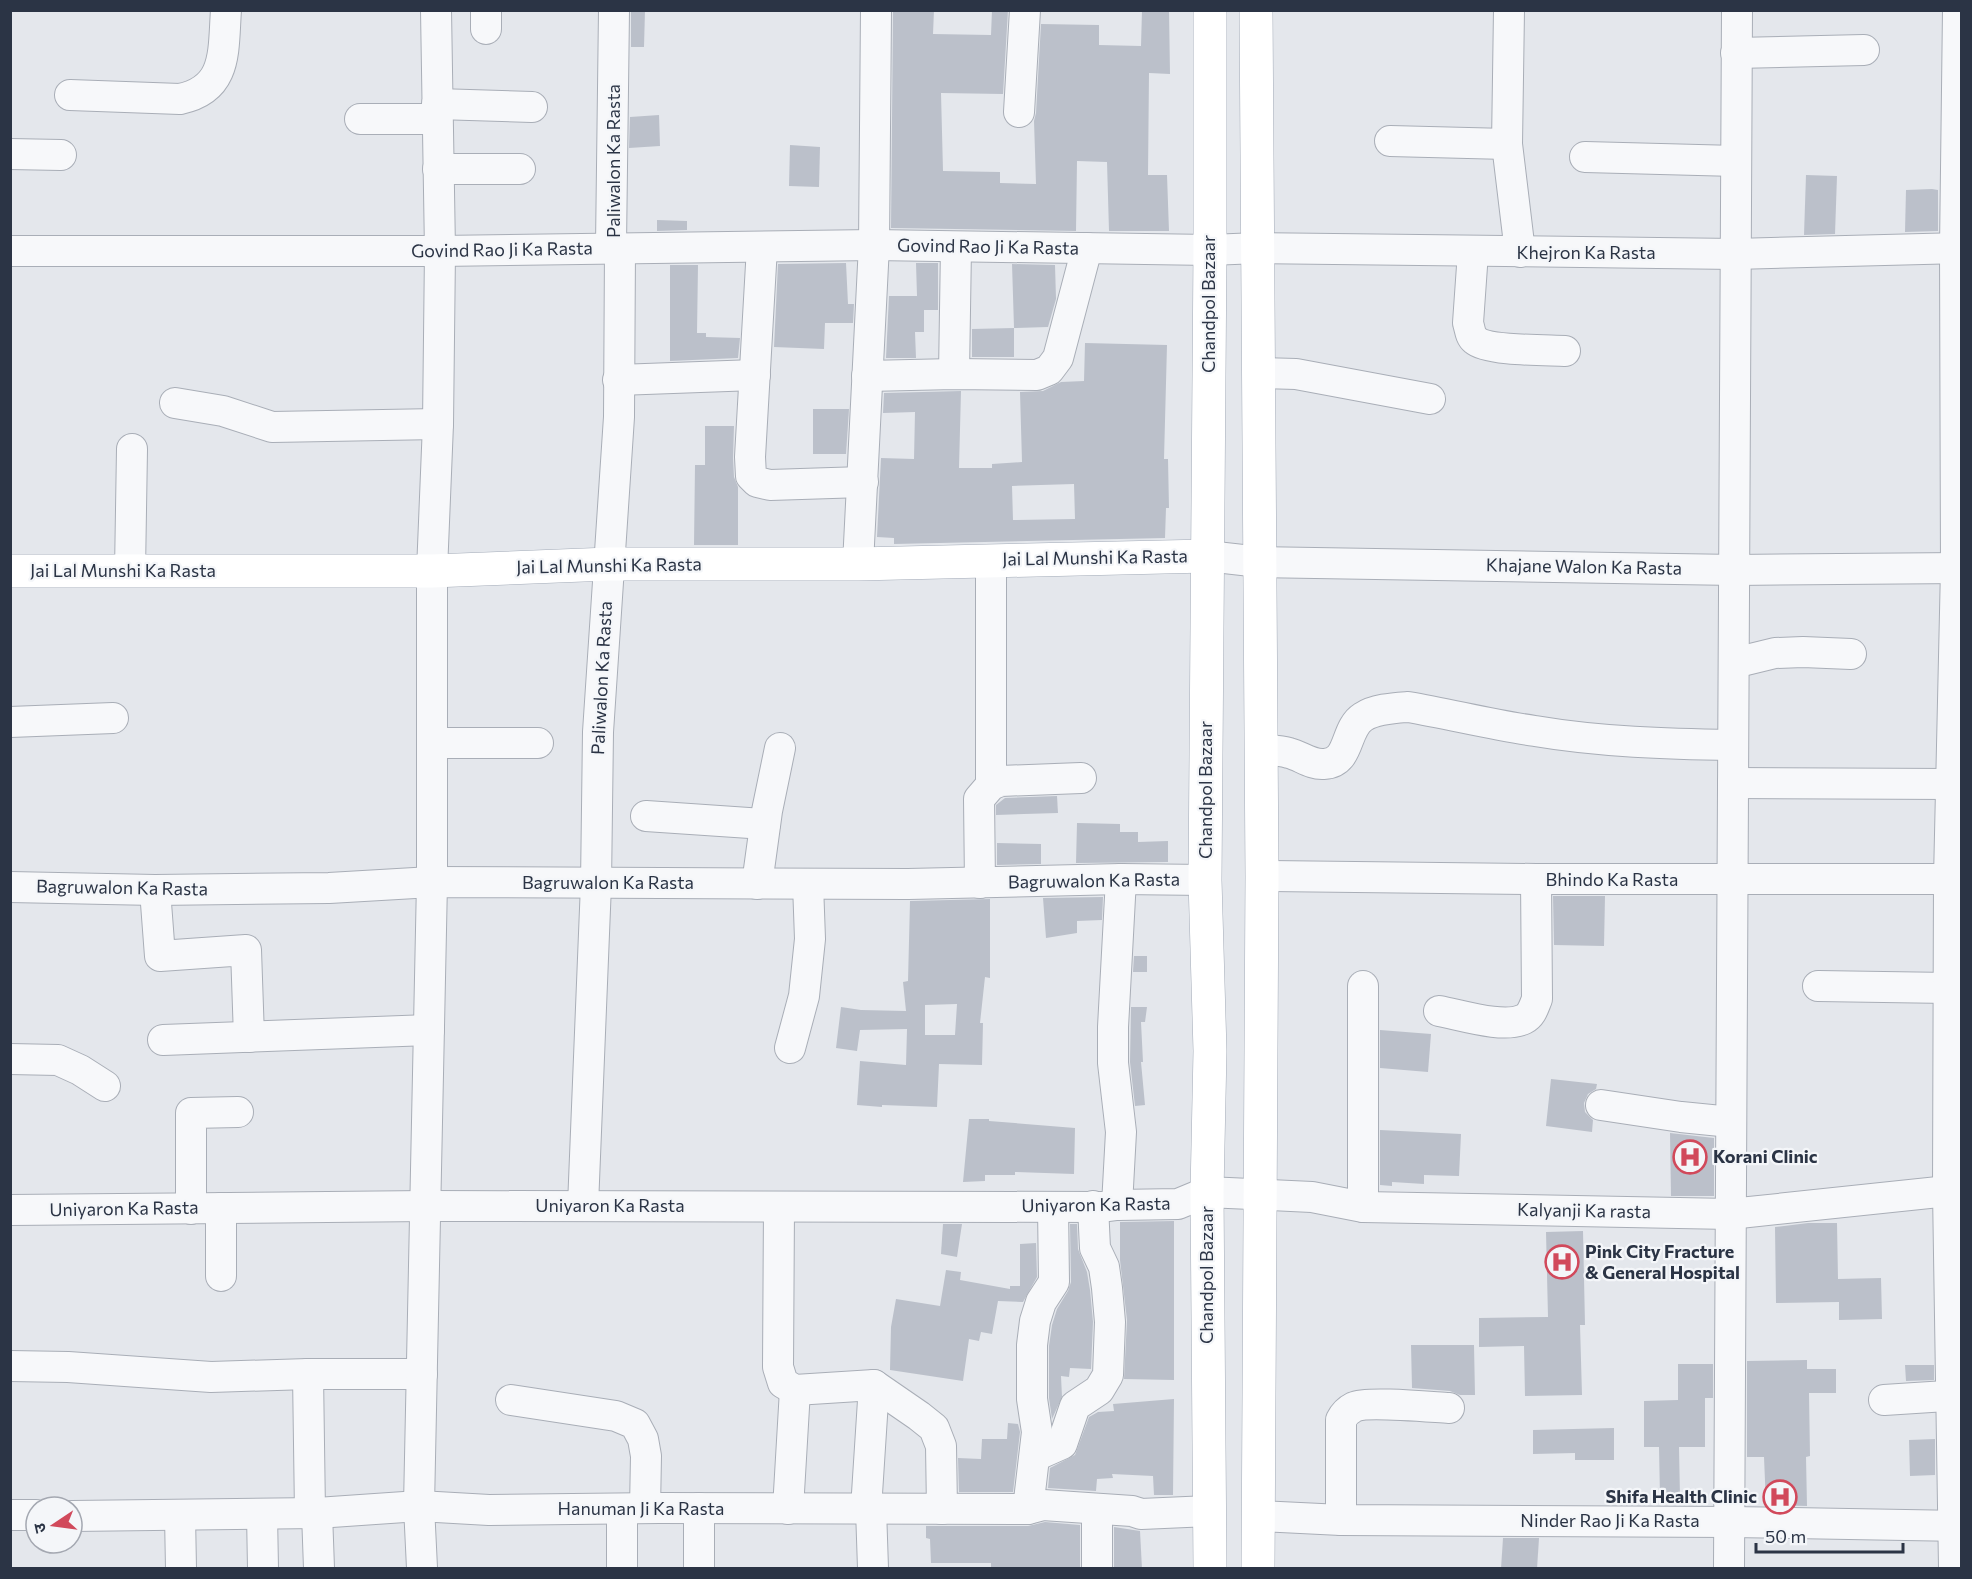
<svg xmlns="http://www.w3.org/2000/svg" width="1972" height="1579" font-family="Commissioner,'Noto Sans Devanagari',sans-serif">
<style>
.building{fill:#bbc0ca;fill-rule:evenodd}
.lines{fill:none;stroke-linecap:round;stroke-linejoin:round}
.minor-casing{stroke:#a9aeb7;stroke-width:32}
.major-casing{stroke:#a3abb8;stroke-width:34}
.minor{stroke:#f7f8fa;stroke-width:30}
.major{stroke:#fff;stroke-width:33}
.labels{text-anchor:middle;stroke-width:4.5;stroke-linejoin:round;paint-order:stroke}
.street-label{font-size:18px;fill:#2b3445;stroke:#f4f6f9}
.poi-label{font-size:18px;font-weight:bold;fill:#2b3445;stroke:#f4f6f9;text-anchor:start}
</style>
<rect width="100%" height="100%" fill="#e4e7ec"/>
<g class="building">
<polygon points="631,10 645,10 644,47 631,47"/>
<polygon points="893,10 934,10 933,34 991,35 992,10 1008,10 1003,94 941,93 943,171 1000,172 1000,183 1036,184 1034,121 1036,113 1041,24 1099,25 1099,45 1141,46 1142,10 1169,10 1170,74 1149,73 1148,175 1167,175 1169,231 1109,231 1107,162 1077,161 1076,231 891,228"/>
<polygon points="659,115 660,146 629,148 630,117"/>
<polygon points="790,145 820,147 819,187 789,186"/>
<polygon points="1806,175 1837,176 1835,234 1804,235"/>
<polygon points="1932,189 1938,190 1938,231 1905,232 1906,190"/>
<polygon points="657,220 687,221 687,230 657,231"/>
<polygon points="846,263 848,304 854,304 853,323 825,323 824,349 774,347 778,264"/>
<polygon points="916,263 938,263 938,310 924,310 924,332 915,332 916,358 886,358 889,296 917,296"/>
<polygon points="1012,264 1055,265 1056,299 1048,327 1014,328"/>
<polygon points="670,265 698,265 697,333 706,333 706,337 740,338 738,358 670,361"/>
<polygon points="1014,328 1014,357 972,357 972,329"/>
<path d="M 1085,343 L 1167,345 L 1164,459 L 1168,459 L 1169,508 L 1166,508 L 1165,538 L 894,544 L 894,538 L 877,537 L 881,458 L 914,459 L 915,412 L 883,413 L 884,393 L 961,391 L 959,468 L 992,468 L 992,464 L 1022,462 L 1020,392 L 1043,391 L 1061,382 L 1084,381 ZM 1074,484 L 1075,519 L 1013,520 L 1012,486 Z"/>
<polygon points="813,409 849,409 846,454 813,454"/>
<polygon points="705,426 734,426 733,458 734,477 738,487 738,545 694,545 695,465 705,465"/>
<polygon points="1057,796 1058,813 996,815 996,805 1005,798"/>
<polygon points="1077,823 1120,824 1120,832 1138,832 1138,842 1168,841 1168,862 1076,863"/>
<polygon points="997,843 1041,844 1041,864 997,865"/>
<polygon points="1553,896 1605,896 1604,946 1554,945"/>
<polygon points="1103,897 1102,920 1077,921 1077,933 1046,938 1043,898"/>
<path d="M 990,899 L 990,978 L 985,977 L 980,1023 L 983,1023 L 982,1065 L 939,1064 L 937,1107 L 882,1105 L 882,1107 L 857,1105 L 860,1061 L 906,1065 L 907,1029 L 860,1030 L 857,1051 L 836,1048 L 841,1007 L 861,1010 L 906,1011 L 903,982 L 908,981 L 910,901 ZM 957,1004 L 955,1035 L 925,1035 L 925,1005 Z"/>
<polygon points="1134,956 1147,956 1147,972 1133,972"/>
<polygon points="1131,1007 1147,1007 1145,1022 1141,1022 1143,1062 1141,1062 1145,1105 1135,1106 1130,1062"/>
<polygon points="1380,1030 1431,1034 1428,1072 1380,1068"/>
<polygon points="1551,1079 1597,1084 1596,1089 1588,1094 1584,1103 1585,1112 1593,1120 1592,1132 1546,1126"/>
<polygon points="969,1119 989,1119 989,1121 1075,1128 1074,1174 1015,1172 1015,1175 985,1175 985,1181 963,1182"/>
<polygon points="1380,1130 1461,1134 1459,1176 1424,1175 1424,1184 1392,1182 1392,1186 1380,1185"/>
<polygon points="1670,1133 1714,1138 1714,1196 1671,1196"/>
<polygon points="1174,1221 1174,1380 1124,1379 1127,1320 1120,1260 1120,1222"/>
<polygon points="1808,1223 1837,1223 1838,1279 1881,1278 1882,1319 1839,1320 1839,1302 1776,1303 1775,1227"/>
<polygon points="943,1224 962,1224 957,1257 941,1254"/>
<polygon points="1070,1224 1077,1224 1078,1249 1087,1272 1090,1290 1093,1322 1091,1369 1070,1368 1069,1377 1061,1376 1062,1397 1052,1419 1049,1398 1049,1346 1052,1325 1057,1309 1068,1291 1071,1282"/>
<polygon points="1583,1231 1585,1325 1580,1325 1582,1395 1525,1396 1524,1346 1479,1347 1479,1318 1548,1317 1546,1232"/>
<polygon points="1036,1243 1037,1277 1023,1302 998,1301 992,1334 981,1332 979,1341 969,1339 963,1381 890,1370 891,1327 896,1299 940,1306 946,1270 961,1272 960,1280 1010,1289 1010,1286 1020,1286 1020,1244"/>
<polygon points="1411,1345 1474,1345 1475,1395 1460,1395 1450,1391 1412,1388"/>
<polygon points="1807,1360 1807,1369 1836,1369 1836,1393 1809,1393 1810,1456 1806,1457 1807,1506 1766,1505 1764,1457 1747,1457 1747,1361"/>
<polygon points="1678,1364 1713,1364 1713,1398 1705,1398 1705,1447 1679,1447 1680,1497 1660,1497 1659,1447 1644,1447 1644,1401 1678,1400"/>
<polygon points="1905,1365 1934,1365 1934,1380 1906,1381"/>
<polygon points="1174,1399 1173,1495 1154,1495 1153,1476 1112,1474 1113,1478 1097,1479 1096,1491 1048,1488 1050,1468 1075,1455 1089,1417 1098,1412 1114,1411 1113,1404"/>
<polygon points="1008,1423 1018,1424 1020,1432 1013,1492 959,1492 958,1458 981,1459 982,1439 1007,1439"/>
<polygon points="1614,1428 1614,1460 1575,1460 1575,1453 1533,1454 1533,1430"/>
<polygon points="1935,1439 1935,1475 1910,1476 1909,1440"/>
<polygon points="1045,1522 1080,1525 1080,1569 991,1569 991,1563 931,1563 930,1539 926,1538 926,1526 1028,1526"/>
<polygon points="1114,1527 1140,1531 1142,1569 1114,1569"/>
<polygon points="1503,1538 1539,1538 1537,1569 1501,1569"/>
</g>
<g class="lines">
<defs>
<g id="minor">
<polyline points="1509,10 1507,144 1520,252"/>
<polyline points="486,29 486,10"/>
<polyline points="1736,53 1864,50"/>
<path d="M 70,95 L 180,99 C 228,89 223,51 226,10"/>
<polyline points="437,104 532,107"/>
<polyline points="1019,112 1025,10"/>
<polyline points="360,119 437,119"/>
<polyline points="1390,141 1507,144"/>
<polyline points="10,154 61,155"/>
<polyline points="1585,157 1736,161"/>
<polyline points="438,169 520,169"/>
<polyline points="762,247 750,457 751,476 757,482 770,485 863,482"/>
<polyline points="10,251 440,251 874,245 1210,250 1258,248 1735,254 1962,248"/>
<path d="M 1473,252 L 1468,323 C 1470,329 1470,336 1475,340 C 1487,351 1547,350 1565,351"/>
<polyline points="1259,373 1296,374 1430,399"/>
<polyline points="954,374 956,247"/>
<polyline points="867,376 954,374 1037,375 1049,370 1058,358 1087,248"/>
<polyline points="618,380 755,375"/>
<polyline points="175,403 223,411 272,427 438,424"/>
<polyline points="1207,556 1260,562 1735,570 1962,568"/>
<polyline points="858,564 874,245 876,10"/>
<polyline points="130,571 132,449"/>
<polyline points="1734,663 1775,653 1803,652 1851,654"/>
<polyline points="10,722 113,718"/>
<polyline points="432,743 538,743"/>
<path d="M 1262,750 C 1271,750 1280,750 1289,753 C 1301,756 1311,765 1324,764 C 1351,763 1344,729 1363,717 C 1375,709 1394,708 1408,707 C 1450,714 1492,725 1535,731 C 1600,742 1668,744 1733,745"/>
<polyline points="1733,783 1951,784"/>
<polyline points="991,785 991,561"/>
<polyline points="646,816 765,824"/>
<polyline points="1262,876 1536,879 1962,879"/>
<polyline points="980,883 979,799 991,785 1001,781 1081,778"/>
<polyline points="757,884 767,811 780,748"/>
<polyline points="10,887 155,890 329,888 432,882 908,884 1121,879 1205,880"/>
<polyline points="155,890 160,956 246,950 249,1037"/>
<polyline points="1363,986 1363,1207"/>
<polyline points="1818,986 1949,988"/>
<path d="M 1439,1011 C 1461,1015 1504,1029 1524,1019 C 1532,1015 1534,1006 1537,999 L 1536,879"/>
<polyline points="163,1040 429,1030"/>
<polyline points="790,1048 804,996 810,939 808,884"/>
<polyline points="10,1059 58,1060 80,1070 105,1086"/>
<polyline points="1601,1105 1681,1117 1731,1122"/>
<polyline points="1117,1205 1121,1132 1113,1063 1113,1027 1121,879"/>
<polyline points="583,1206 596,884 598,732 619,417 620,249 611,245 614,10"/>
<polyline points="779,1207 778,1367 783,1383 795,1390 874,1385 919,1416 934,1428 941,1446 942,1509"/>
<polyline points="221,1208 221,1276"/>
<polyline points="191,1209 191,1113 238,1112"/>
<polyline points="10,1210 426,1206 1102,1207 1117,1205 1178,1204 1207,1192 1312,1197 1363,1207 1730,1214 1948,1191 1962,1192"/>
<polyline points="10,1366 68,1367 211,1377 308,1374 422,1374"/>
<polyline points="308,1374 310,1513"/>
<polyline points="511,1400 616,1416 635,1424 643,1439 646,1456 645,1508"/>
<polyline points="1884,1400 1962,1395"/>
<polyline points="1035,1456 1062,1444 1075,1406 1099,1390 1108,1375 1110,1322 1107,1288 1104,1267 1095,1248 1093,1206"/>
<polyline points="788,1509 795,1390"/>
<polyline points="866,1509 874,1385"/>
<polyline points="871,1509 873,1568"/>
<polyline points="1028,1509 1037,1432 1032,1399 1032,1345 1035,1321 1041,1302 1054,1282 1053,1207"/>
<polyline points="317,1513 319,1568"/>
<polyline points="262,1514 263,1568"/>
<polyline points="10,1515 36,1515"/>
<polyline points="72,1516 317,1513 419,1506 489,1510 659,1508 1028,1509 1043,1505 1132,1511 1141,1514 1209,1511"/>
<polyline points="180,1516 181,1568"/>
<polyline points="1258,1516 1341,1520 1731,1522 1962,1526"/>
<path d="M 1341,1520 L 1341,1420 C 1344,1414 1348,1410 1354,1407 C 1367,1401 1431,1407 1449,1408"/>
<polyline points="422,1568 419,1506 432,882 432,571 438,424 440,251 436,10"/>
<polyline points="622,1568 622,1509"/>
<polyline points="699,1568 699,1508"/>
<polyline points="1097,1568 1097,1509"/>
<polyline points="1729,1568 1737,10"/>
<polyline points="1954,1568 1948,1191 1949,879 1956,568 1955,248 1958,10"/>
</g>
<g id="major">
<polyline points="1210,10 1210,250 1205,880 1210,1051 1207,1192 1210,1568"/>
<polyline points="1256,10 1262,876 1258,1568"/>
<polyline points="10,571 432,571 609,564 858,564 1207,556"/>
</g>
</defs>
<use href="#minor" class="minor-casing"/>
<use href="#major" class="major-casing"/>
<use href="#minor" class="minor"/>
<use href="#major" class="major"/>
</g>
<defs>
<symbol id="hospital-ring" viewBox="-11 -11 22 22"><circle r="9.5" fill="#f4f6f9" stroke="#d1495b" stroke-width="1.5"/><path d="M-5-5h3v3.5h4V-5h3V5h-3V1.5h-4V5h-3Z" fill="#d1495b"/></symbol>
</defs>
<g fill-rule="evenodd">
<use href="#hospital-ring" x="1671" y="1138" width="38" height="38"/>
<use href="#hospital-ring" x="1543" y="1243" width="38" height="38"/>
<use href="#hospital-ring" x="1761" y="1478" width="38" height="38"/>
</g>
<g class="labels">
<g class="street-label">
<text transform="translate(614 161) rotate(-90)" y="6">Paliwalon Ka Rasta</text>
<text transform="translate(988 247) rotate(1)" y="6">Govind Rao Ji Ka Rasta</text>
<text transform="translate(502 250) rotate(-1)" y="6">Govind Rao Ji Ka Rasta</text>
<text x="1586" y="259">Khejron Ka Rasta</text>
<text transform="translate(1209 304) rotate(-90)" y="6">Chandpol Bazaar</text>
<text transform="translate(1095 558) rotate(-1)" y="6">Jai Lal Munshi Ka Rasta</text>
<text transform="translate(609 566) rotate(-1)" y="6">Jai Lal Munshi Ka Rasta</text>
<text transform="translate(1584 567) rotate(1)" y="6">Khajane Walon Ka Rasta</text>
<text x="123" y="577">Jai Lal Munshi Ka Rasta</text>
<text transform="translate(602 678) rotate(-87)" y="6">Paliwalon Ka Rasta</text>
<text transform="translate(1206 790) rotate(-90)" y="6">Chandpol Bazaar</text>
<text x="1612" y="886">Bhindo Ka Rasta</text>
<text transform="translate(1094 881) rotate(-1)" y="6">Bagruwalon Ka Rasta</text>
<text x="608" y="889">Bagruwalon Ka Rasta</text>
<text transform="translate(122 888) rotate(1)" y="6">Bagruwalon Ka Rasta</text>
<text transform="translate(1096 1205) rotate(-1)" y="6">Uniyaron Ka Rasta</text>
<text x="610" y="1212">Uniyaron Ka Rasta</text>
<text transform="translate(124 1209) rotate(-1)" y="6">Uniyaron Ka Rasta</text>
<text transform="translate(1584 1211) rotate(1)" y="6">Kalyanji Ka rasta</text>
<text transform="translate(1207 1275) rotate(-90)" y="6">Chandpol Bazaar</text>
<text x="641" y="1515">Hanuman Ji Ka Rasta</text>
<text x="1610" y="1527">Ninder Rao Ji Ka Rasta</text>
</g>
<g class="poi-label">
<text x="1713" y="1163">Korani Clinic</text>
<text x="1585" y="1258">Pink City Fracture<tspan x="1585" dy="21">&amp; General Hospital</tspan></text>
<text x="1757" y="1503" text-anchor="end">Shifa Health Clinic</text>
</g>
</g>
<rect width="1972" height="1579" fill="none" stroke="#2b3445" stroke-width="24"/>
<g transform="translate(54 1525) rotate(257)"><circle r="28" fill="#f4f6f9" stroke="#a4a8b1" stroke-width="1.5"/>
<path d="M0-4.5L10 22L0 15L-10 22Z" fill="#d1495b"/>
<text y="-9" font-size="16" font-weight="bold" text-anchor="middle" fill="#2b3445">उ</text>
</g>
<path d="M1756 1543v9h147v-9" fill="none" stroke="#2b3445" stroke-width="3"/>
<text x="1765" y="1543" font-size="18" fill="#2b3445" stroke="#f4f6f9" stroke-width="4.5" paint-order="stroke">50 m</text>
</svg>
